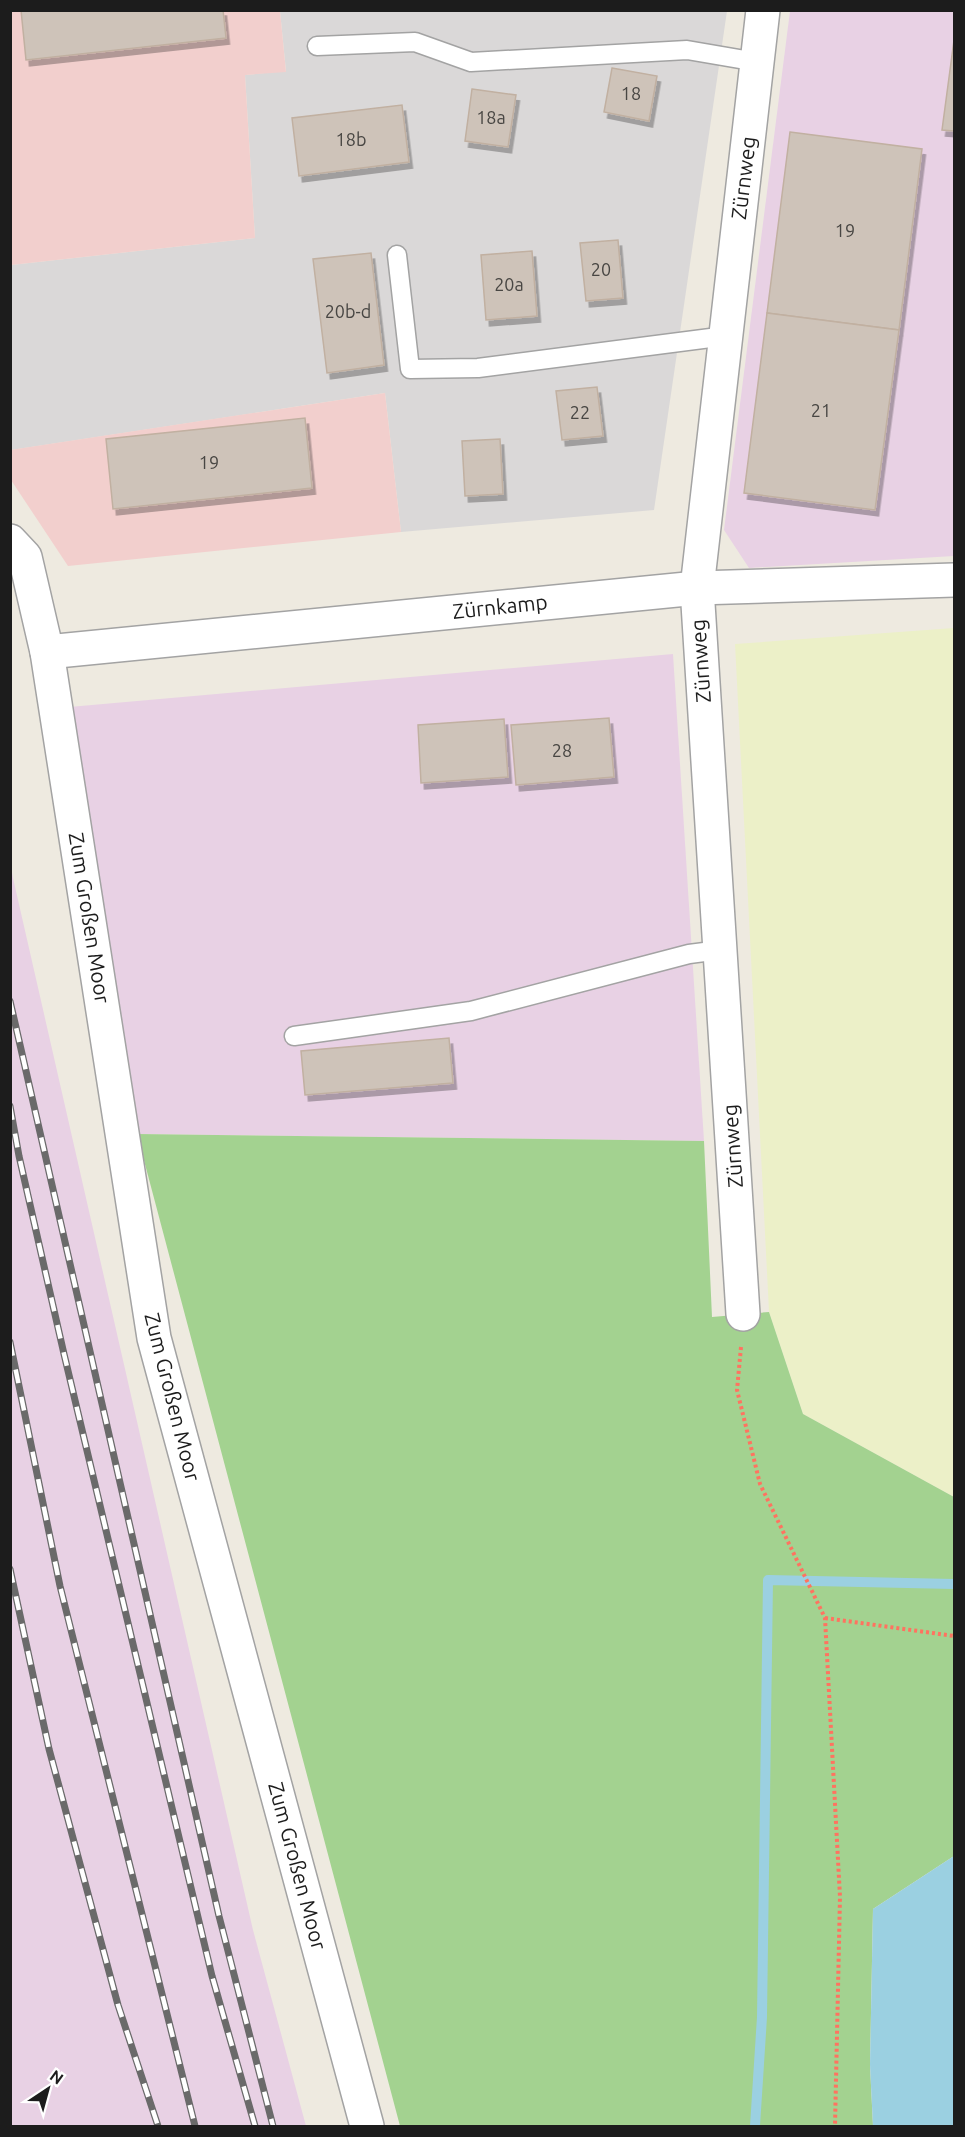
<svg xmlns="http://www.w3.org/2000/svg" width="965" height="2137" font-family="Ubuntu,sans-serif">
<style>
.residential{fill:#dad8d8}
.commercial{fill:#f2cfcd}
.industrial{fill:#e8d1e4}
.farmland{fill:#ecf0c8}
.forest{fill:#a3d290}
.water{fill:#9bd0e1}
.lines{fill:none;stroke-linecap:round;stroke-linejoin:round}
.stream{stroke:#9bd0e1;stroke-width:10}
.building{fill:#cec3b9;stroke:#c1b0a1;stroke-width:1.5;filter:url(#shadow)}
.lane-casing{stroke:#a3a3a3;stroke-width:21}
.street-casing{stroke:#a3a3a3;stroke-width:36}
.path{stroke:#ff7360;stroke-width:4;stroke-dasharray:3 3;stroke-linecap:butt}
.lane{stroke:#fff;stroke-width:18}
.street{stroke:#fff;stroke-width:33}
.rail-casing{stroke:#6a6a6a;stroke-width:7}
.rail{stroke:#fff;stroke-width:4.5;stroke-dasharray:14;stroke-linecap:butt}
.labels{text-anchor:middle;stroke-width:6;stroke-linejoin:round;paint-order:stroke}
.number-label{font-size:18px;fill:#484643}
.street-label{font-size:21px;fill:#1c1c1c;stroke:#fff}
</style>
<defs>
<filter id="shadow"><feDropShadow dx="3.5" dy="6" stdDeviation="0" flood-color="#0004"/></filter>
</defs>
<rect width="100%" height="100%" fill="#eeeae0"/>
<polygon class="residential" points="280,11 727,11 654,510 401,532 385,393 11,450 11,265 255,238 245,75 286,71"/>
<g class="commercial">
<polygon points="10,11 280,11 286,72 245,75 255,238 11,265"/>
<polygon points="385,393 401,532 68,566 11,480 10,450"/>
</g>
<g class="industrial">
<polygon points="790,11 954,11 954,556 749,568 724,530"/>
<polygon points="673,654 704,1141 137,1134 58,708"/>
<polygon points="10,861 13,878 253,1930 306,2126 11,2126"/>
</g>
<polygon class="farmland" points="954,628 954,1497 803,1414 769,1312 735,644"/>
<polygon class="forest" points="137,1134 704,1141 712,1317 769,1312 803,1414 954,1497 954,1856 873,1909 870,2065 873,2126 400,2126"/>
<polygon class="water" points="954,1856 954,2126 873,2126 870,2065 873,1909"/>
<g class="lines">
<polyline class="stream" points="755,2126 762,2017 768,1580 954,1584"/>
</g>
<g class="building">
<polygon points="21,10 223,10 226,38 26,60"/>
<polygon points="954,40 954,131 942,130"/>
<polygon points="612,68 657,76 649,121 604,112"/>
<polygon points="472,89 516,95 508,147 465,141"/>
<polygon points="402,105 409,162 299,176 292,118"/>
<polygon points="790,132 922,149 899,330 767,313"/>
<polygon points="618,240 623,298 586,301 580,243"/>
<polygon points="532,251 537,316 486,320 481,255"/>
<polygon points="371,253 384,365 327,373 313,259"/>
<polygon points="767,313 899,330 875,510 744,493"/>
<polygon points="597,387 603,436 562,440 556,391"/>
<polygon points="305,418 312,488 113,509 106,439"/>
<polygon points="500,439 503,494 465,496 462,441"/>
<polygon points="609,718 614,777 516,785 511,725"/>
<polygon points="504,719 508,777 421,783 418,725"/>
<polygon points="449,1038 453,1083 305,1095 301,1051"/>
</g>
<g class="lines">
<defs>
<g id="lane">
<polyline points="317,46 415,42 471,62 687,50 757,62"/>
<polyline points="397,255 410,369 478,368 726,336"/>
<polyline points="294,1036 471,1011 689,954 720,950"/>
</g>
<g id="street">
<polyline points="10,541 25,557 47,652 154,1338 367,2126"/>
<polyline points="47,652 697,588 954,580"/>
<polyline points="743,1314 697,588 763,10"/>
</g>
</defs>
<use href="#lane" class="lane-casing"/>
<use href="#street" class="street-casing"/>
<g class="path">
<polyline points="741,1347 737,1390 760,1484 825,1618 840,1897 835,2126"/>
<polyline points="825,1618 954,1636"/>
</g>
<use href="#lane" class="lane"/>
<use href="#street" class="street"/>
<defs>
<g id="rail">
<polyline points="10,1001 219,1916 273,2126"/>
<polyline points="10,1106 19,1156 64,1354 212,1976 255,2126"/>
<polyline points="10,1342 60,1586 195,2126"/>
<polyline points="10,1569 49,1749 118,2005 158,2126"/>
</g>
</defs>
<use href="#rail" class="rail-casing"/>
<use href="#rail" class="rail"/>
</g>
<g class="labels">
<g class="number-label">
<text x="631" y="100">18</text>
<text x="491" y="124">18a</text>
<text x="351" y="146">18b</text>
<text x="845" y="237">19</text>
<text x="601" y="276">20</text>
<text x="509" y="291">20a</text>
<text x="348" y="318">20b-d</text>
<text x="821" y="417">21</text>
<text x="580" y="419">22</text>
<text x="209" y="469">19</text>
<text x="562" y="757">28</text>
</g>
<g class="street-label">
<text transform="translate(744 178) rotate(-83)" y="7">Zürnweg</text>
<text transform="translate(500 607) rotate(-6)" y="7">Zürnkamp</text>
<text transform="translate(701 661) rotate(-94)" y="7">Zürnweg</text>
<text transform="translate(89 918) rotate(81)" y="7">Zum Großen Moor</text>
<text transform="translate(733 1146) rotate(-94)" y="7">Zürnweg</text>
<text transform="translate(172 1397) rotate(76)" y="7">Zum Großen Moor</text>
<text transform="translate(297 1866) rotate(75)" y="7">Zum Großen Moor</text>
</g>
</g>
<rect width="965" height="2137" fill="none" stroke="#1c1c1c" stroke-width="24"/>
<g transform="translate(48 2089) rotate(36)" stroke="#ffffff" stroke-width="4.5" paint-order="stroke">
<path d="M0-4.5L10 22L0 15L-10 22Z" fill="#1c1c1c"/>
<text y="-9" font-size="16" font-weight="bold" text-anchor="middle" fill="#1c1c1c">N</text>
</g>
</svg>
